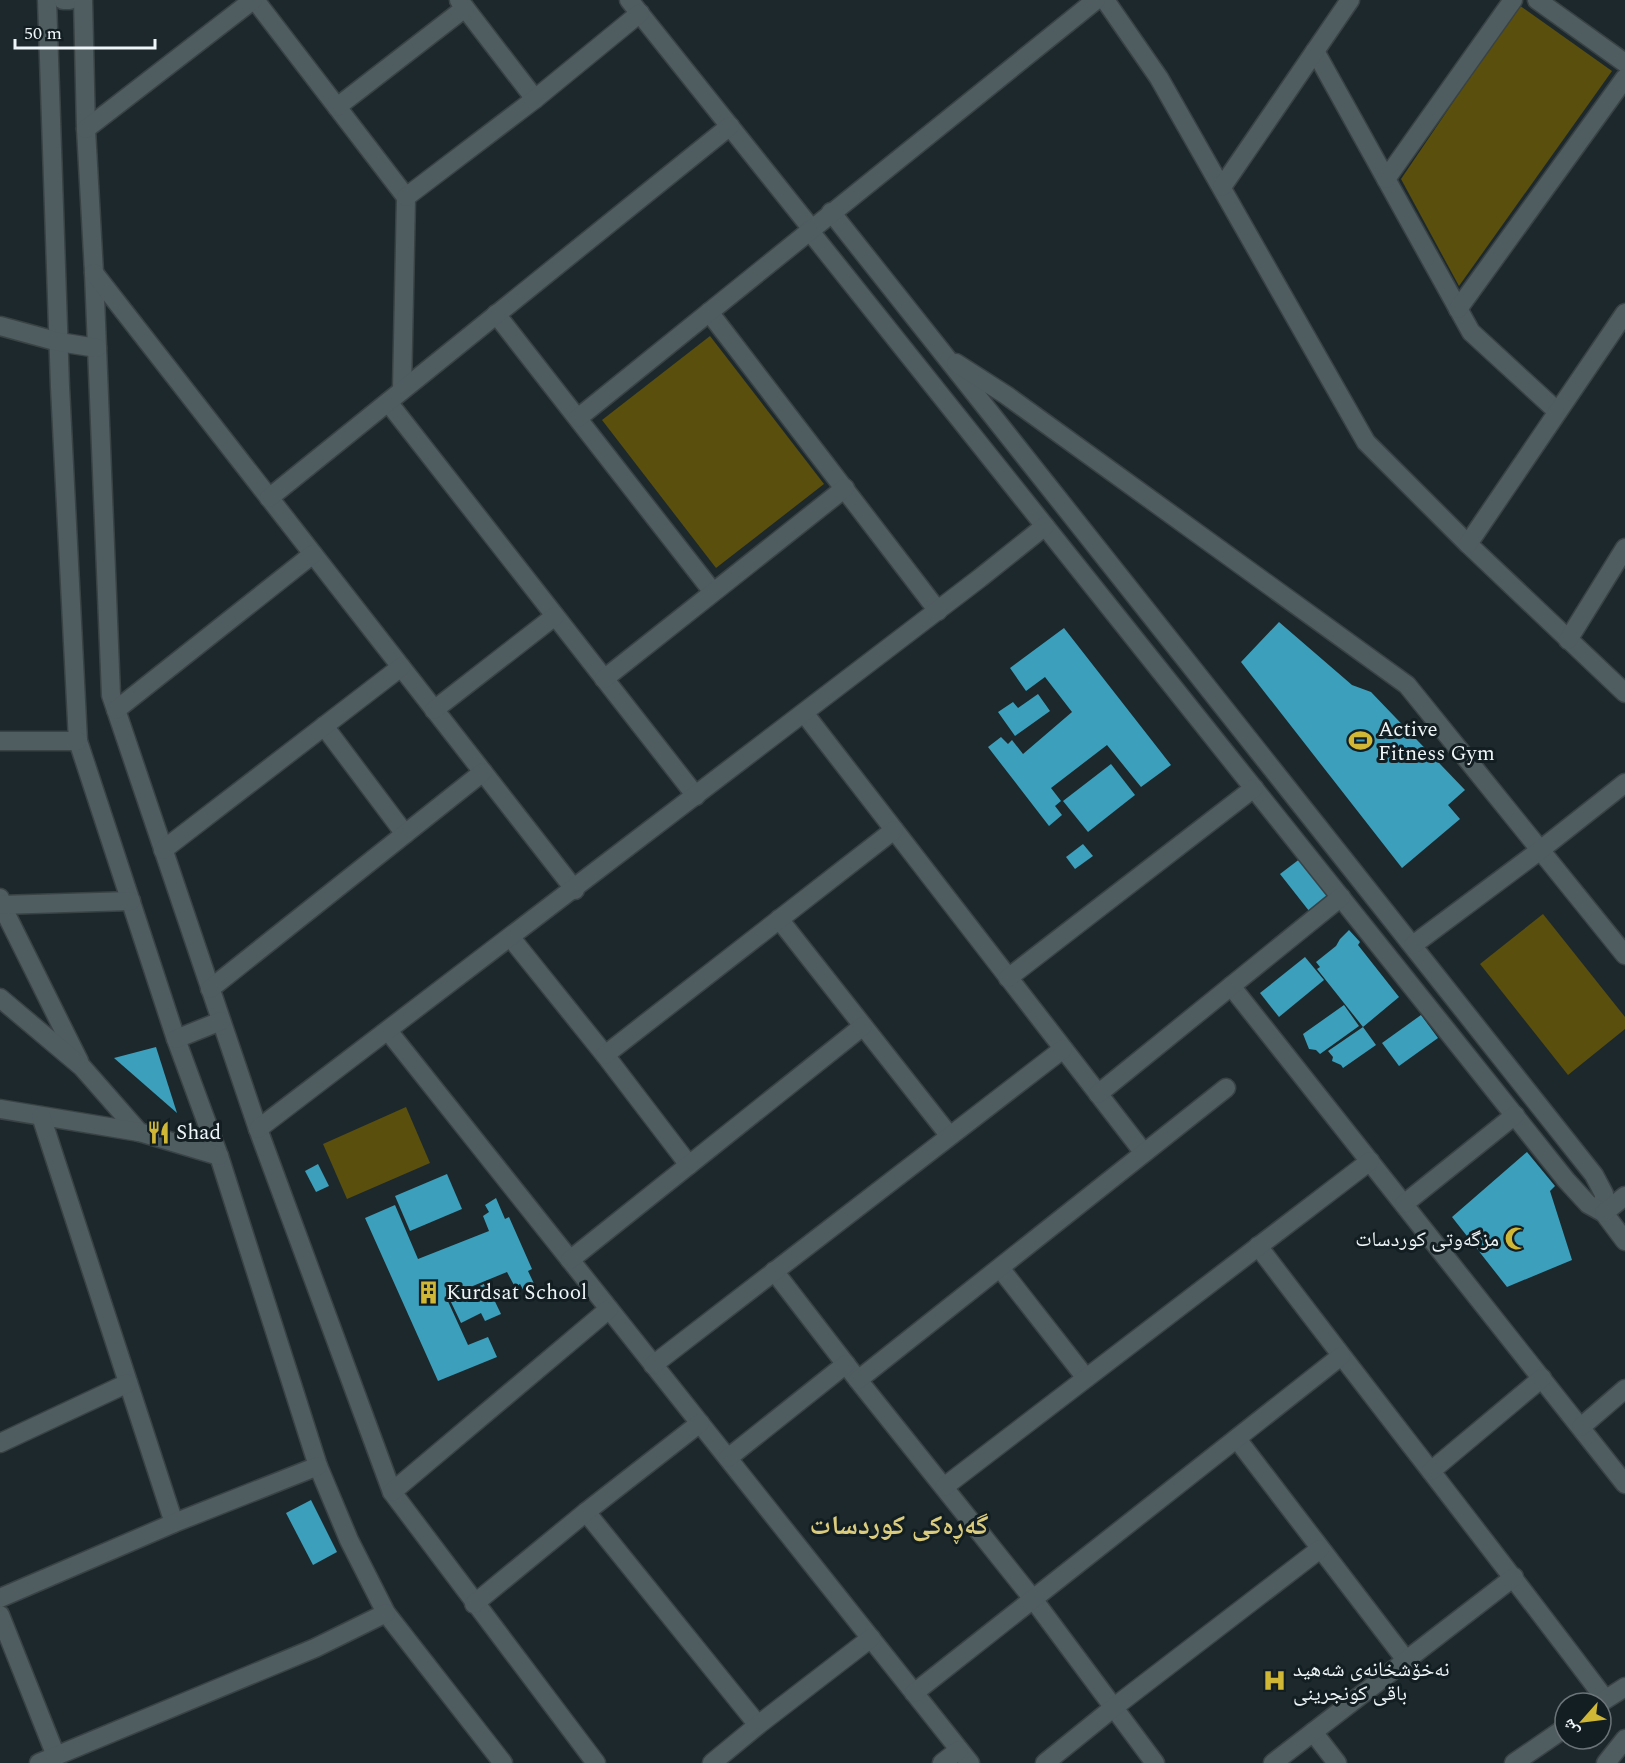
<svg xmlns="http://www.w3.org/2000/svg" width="1625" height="1763" font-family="Spectral,'Noto Naskh Arabic',serif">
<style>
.green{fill:#5b4f0d}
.building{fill:#3c9fbb}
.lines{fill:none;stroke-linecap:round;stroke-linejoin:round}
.street-casing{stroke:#394346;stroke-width:21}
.street{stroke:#4f5c60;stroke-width:18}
.labels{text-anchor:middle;stroke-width:6;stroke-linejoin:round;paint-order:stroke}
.poi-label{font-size:21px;fill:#eff6f9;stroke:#131e22;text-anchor:start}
.district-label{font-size:27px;font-weight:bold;fill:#dbcb7d;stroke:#131e22}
</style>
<rect width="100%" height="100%" fill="#1c282c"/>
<g class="green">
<polygon points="1519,5 1612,71 1459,286 1401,179"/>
<polygon points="710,336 824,484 716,568 602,420"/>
<polygon points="1543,914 1625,1017 1625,1029 1568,1075 1480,964"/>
<polygon points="406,1107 430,1163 347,1199 323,1144"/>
</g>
<g class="building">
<polygon points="1279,622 1352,685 1371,692 1465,790 1448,805 1460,819 1402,868 1241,662"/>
<polygon points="1064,628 1171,765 1141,787 1107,745 1051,788 1061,801 1055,806 1062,815 1049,826 988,747 1001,737 1008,744 1012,740 1023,754 1072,712 1045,677 1026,691 1010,668"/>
<polygon points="1038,694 1050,711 1015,736 998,712 1013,702 1018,708"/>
<polygon points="1111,764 1135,795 1088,832 1063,801"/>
<polygon points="1083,844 1093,856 1075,869 1066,857"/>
<polygon points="1301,858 1334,900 1313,916 1280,874"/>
<polygon points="1349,930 1360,942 1358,945 1399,997 1363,1027 1317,969 1320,967 1316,962 1336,946 1340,939"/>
<polygon points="1305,957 1324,980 1279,1017 1260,993"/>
<polygon points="1344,1005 1359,1026 1320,1054 1316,1050 1309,1049 1303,1034"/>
<polygon points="1421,1015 1438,1038 1399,1066 1382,1043"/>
<polygon points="1363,1027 1376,1045 1343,1068 1341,1065 1332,1061 1333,1057 1328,1051"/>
<polygon points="156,1047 177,1113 114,1058"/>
<polygon points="1527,1152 1555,1186 1550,1191 1572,1260 1507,1287 1452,1217"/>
<polygon points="318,1164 329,1186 316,1192 305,1171"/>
<polygon points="447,1174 462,1209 410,1231 395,1196"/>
<polygon points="496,1198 505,1219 509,1217 532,1269 528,1271 537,1290 526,1295 520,1284 515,1287 507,1272 446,1297 468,1345 488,1337 497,1357 438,1381 365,1218 395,1205 418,1259 489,1231 483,1216 489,1212 485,1205"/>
<polygon points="486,1283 501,1314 485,1321 481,1313 461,1323 450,1300"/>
<polygon points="311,1500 337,1552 313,1565 286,1513"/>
</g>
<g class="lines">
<defs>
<g id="street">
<polyline points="47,0 60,387 78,741 176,1039 219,1156 318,1466 349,1540 386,1613 503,1763"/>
<polyline points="63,0 70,0"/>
<polyline points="83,0 86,129 94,273 111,695 258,1129 392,1492 596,1763"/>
<polyline points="255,0 406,197 402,390"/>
<polyline points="459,0 535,99"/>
<polyline points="629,0 811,228"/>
<polyline points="1105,0 1159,78 1366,442 1468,544 1625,693"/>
<polyline points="1537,0 1625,63"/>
<polyline points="1315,51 1471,332 1557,411"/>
<polyline points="337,107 465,8"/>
<polyline points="86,129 253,0"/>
<polyline points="1386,179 1513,0"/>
<polyline points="1222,187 1350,0"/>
<polyline points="406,197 535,99 640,13"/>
<polyline points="831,212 1594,1175 1604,1194 1604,1213"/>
<polyline points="809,230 1566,1180 1588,1204 1604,1213 1625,1241"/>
<polyline points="94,273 575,890"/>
<polyline points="1458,309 1625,78"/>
<polyline points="709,312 938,611"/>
<polyline points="496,314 713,592"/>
<polyline points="0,326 59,342 97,348"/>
<polyline points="956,363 1006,395 1407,685 1625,955"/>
<polyline points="388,402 696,796"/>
<polyline points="578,418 1096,0"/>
<polyline points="269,498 730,126"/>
<polyline points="1468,544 1625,313"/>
<polyline points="1568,640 1625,548"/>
<polyline points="604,679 845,488"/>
<polyline points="116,710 313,554"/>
<polyline points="434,710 555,616"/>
<polyline points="804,713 1144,1153"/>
<polyline points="324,726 405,834"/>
<polyline points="0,741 78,741"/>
<polyline points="163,850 401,667"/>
<polyline points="0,898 1,904 79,1061"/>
<polyline points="0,905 131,901"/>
<polyline points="779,919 949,1135"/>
<polyline points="511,938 605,1055 689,1165"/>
<polyline points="1413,945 1539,851 1625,783"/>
<polyline points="1008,978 1254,788"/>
<polyline points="1231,986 1625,1484"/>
<polyline points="210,989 483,772"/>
<polyline points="0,998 82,1067 139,1132"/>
<polyline points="389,1032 970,1763"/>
<polyline points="176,1039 221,1021"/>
<polyline points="605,1055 894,830"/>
<polyline points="1098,1094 1341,897"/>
<polyline points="0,1109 139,1132 219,1156"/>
<polyline points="41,1116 174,1523"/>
<polyline points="258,1129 980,578 1045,526"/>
<polyline points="1404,1204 1515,1115"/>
<polyline points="1604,1213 1625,1196"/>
<path d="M 1258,1246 C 1373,1398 1491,1547 1605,1699"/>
<polyline points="570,1260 863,1026"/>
<polyline points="1000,1268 1086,1378"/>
<polyline points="774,1271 858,1380 1033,1599 1155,1763"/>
<polyline points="653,1365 1063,1049"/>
<polyline points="858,1380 1226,1088"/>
<polyline points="1581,1427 1625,1389"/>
<polyline points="1237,1439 1406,1660"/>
<polyline points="0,1443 128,1383"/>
<polyline points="728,1458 846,1364"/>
<polyline points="1431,1471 1542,1378"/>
<polyline points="944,1487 1370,1161"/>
<polyline points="392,1492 609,1309"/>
<polyline points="586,1512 758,1725"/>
<polyline points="0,1598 174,1523 318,1466"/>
<polyline points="474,1604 586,1512 700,1423"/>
<polyline points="0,1615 56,1756"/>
<polyline points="914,1693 1341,1356"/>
<polyline points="1600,1703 1625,1687"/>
<polyline points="1313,1732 1337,1763"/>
<polyline points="39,1763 315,1648 386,1613"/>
<polyline points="712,1763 758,1725 871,1638"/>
<polyline points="942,1763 959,1750"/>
<polyline points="1045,1763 1113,1708 1320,1549"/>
<polyline points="1273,1763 1514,1577"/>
<polyline points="1514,1763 1565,1728"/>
<polyline points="1606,1763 1625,1739"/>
</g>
</defs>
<use href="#street" class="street-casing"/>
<use href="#street" class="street"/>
</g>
<defs>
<symbol id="stadium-bare" viewBox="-9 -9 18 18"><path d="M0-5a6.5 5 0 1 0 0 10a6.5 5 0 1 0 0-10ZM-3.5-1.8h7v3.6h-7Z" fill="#d0b736" stroke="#131e22" stroke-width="2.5" paint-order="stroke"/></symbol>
<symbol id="restaurant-bare" viewBox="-9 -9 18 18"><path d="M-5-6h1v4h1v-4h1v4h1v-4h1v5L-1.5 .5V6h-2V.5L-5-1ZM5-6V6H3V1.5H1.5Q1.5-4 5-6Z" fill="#d0b736" stroke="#131e22" stroke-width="2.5" paint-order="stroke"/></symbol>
<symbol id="mosque-bare" viewBox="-9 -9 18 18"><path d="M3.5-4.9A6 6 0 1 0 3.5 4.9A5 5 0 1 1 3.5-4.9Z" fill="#d0b736" stroke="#131e22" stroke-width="2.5" paint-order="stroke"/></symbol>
<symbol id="building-bare" viewBox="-9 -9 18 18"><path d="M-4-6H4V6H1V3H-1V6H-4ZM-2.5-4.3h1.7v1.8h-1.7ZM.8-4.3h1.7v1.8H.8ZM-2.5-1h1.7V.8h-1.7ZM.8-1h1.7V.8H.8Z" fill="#d0b736" stroke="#131e22" stroke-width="2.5" paint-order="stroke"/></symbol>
<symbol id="hospital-bare" viewBox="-9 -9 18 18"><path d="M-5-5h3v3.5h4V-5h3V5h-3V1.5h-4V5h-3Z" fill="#d0b736" stroke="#131e22" stroke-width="2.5" paint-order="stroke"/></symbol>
</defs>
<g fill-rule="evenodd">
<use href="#stadium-bare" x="1344" y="724" width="33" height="33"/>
<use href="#restaurant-bare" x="142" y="1116" width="33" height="33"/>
<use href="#mosque-bare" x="1500" y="1222" width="33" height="33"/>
<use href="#building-bare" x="412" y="1276" width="33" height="33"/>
<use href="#hospital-bare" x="1258" y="1664" width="33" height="33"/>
</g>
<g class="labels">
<g class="poi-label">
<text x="1378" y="736">Active<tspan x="1378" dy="24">Fitness Gym</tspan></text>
<text x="176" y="1139">Shad</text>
<text x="1499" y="1246" text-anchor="end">مزگەوتی كوردسات</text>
<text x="446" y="1299">Kurdsat School</text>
<text x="1293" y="1676">نەخۆشخانەی شەهید<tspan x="1293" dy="24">باقی کونجرینی</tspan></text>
</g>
<g class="district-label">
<text x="899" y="1534">گەڕەکی کوردسات</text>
</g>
</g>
<g transform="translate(1583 1721) rotate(242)"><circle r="28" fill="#131e22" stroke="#6b7478" stroke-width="1.5"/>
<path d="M0-4.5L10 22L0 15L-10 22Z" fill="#d0b736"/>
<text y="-9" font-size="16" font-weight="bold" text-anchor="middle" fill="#eff6f9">ش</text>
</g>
<path d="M15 39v9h140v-9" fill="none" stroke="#eff6f9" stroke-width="3"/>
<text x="24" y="39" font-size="18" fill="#eff6f9" stroke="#131e22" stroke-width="4.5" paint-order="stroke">50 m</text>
</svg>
